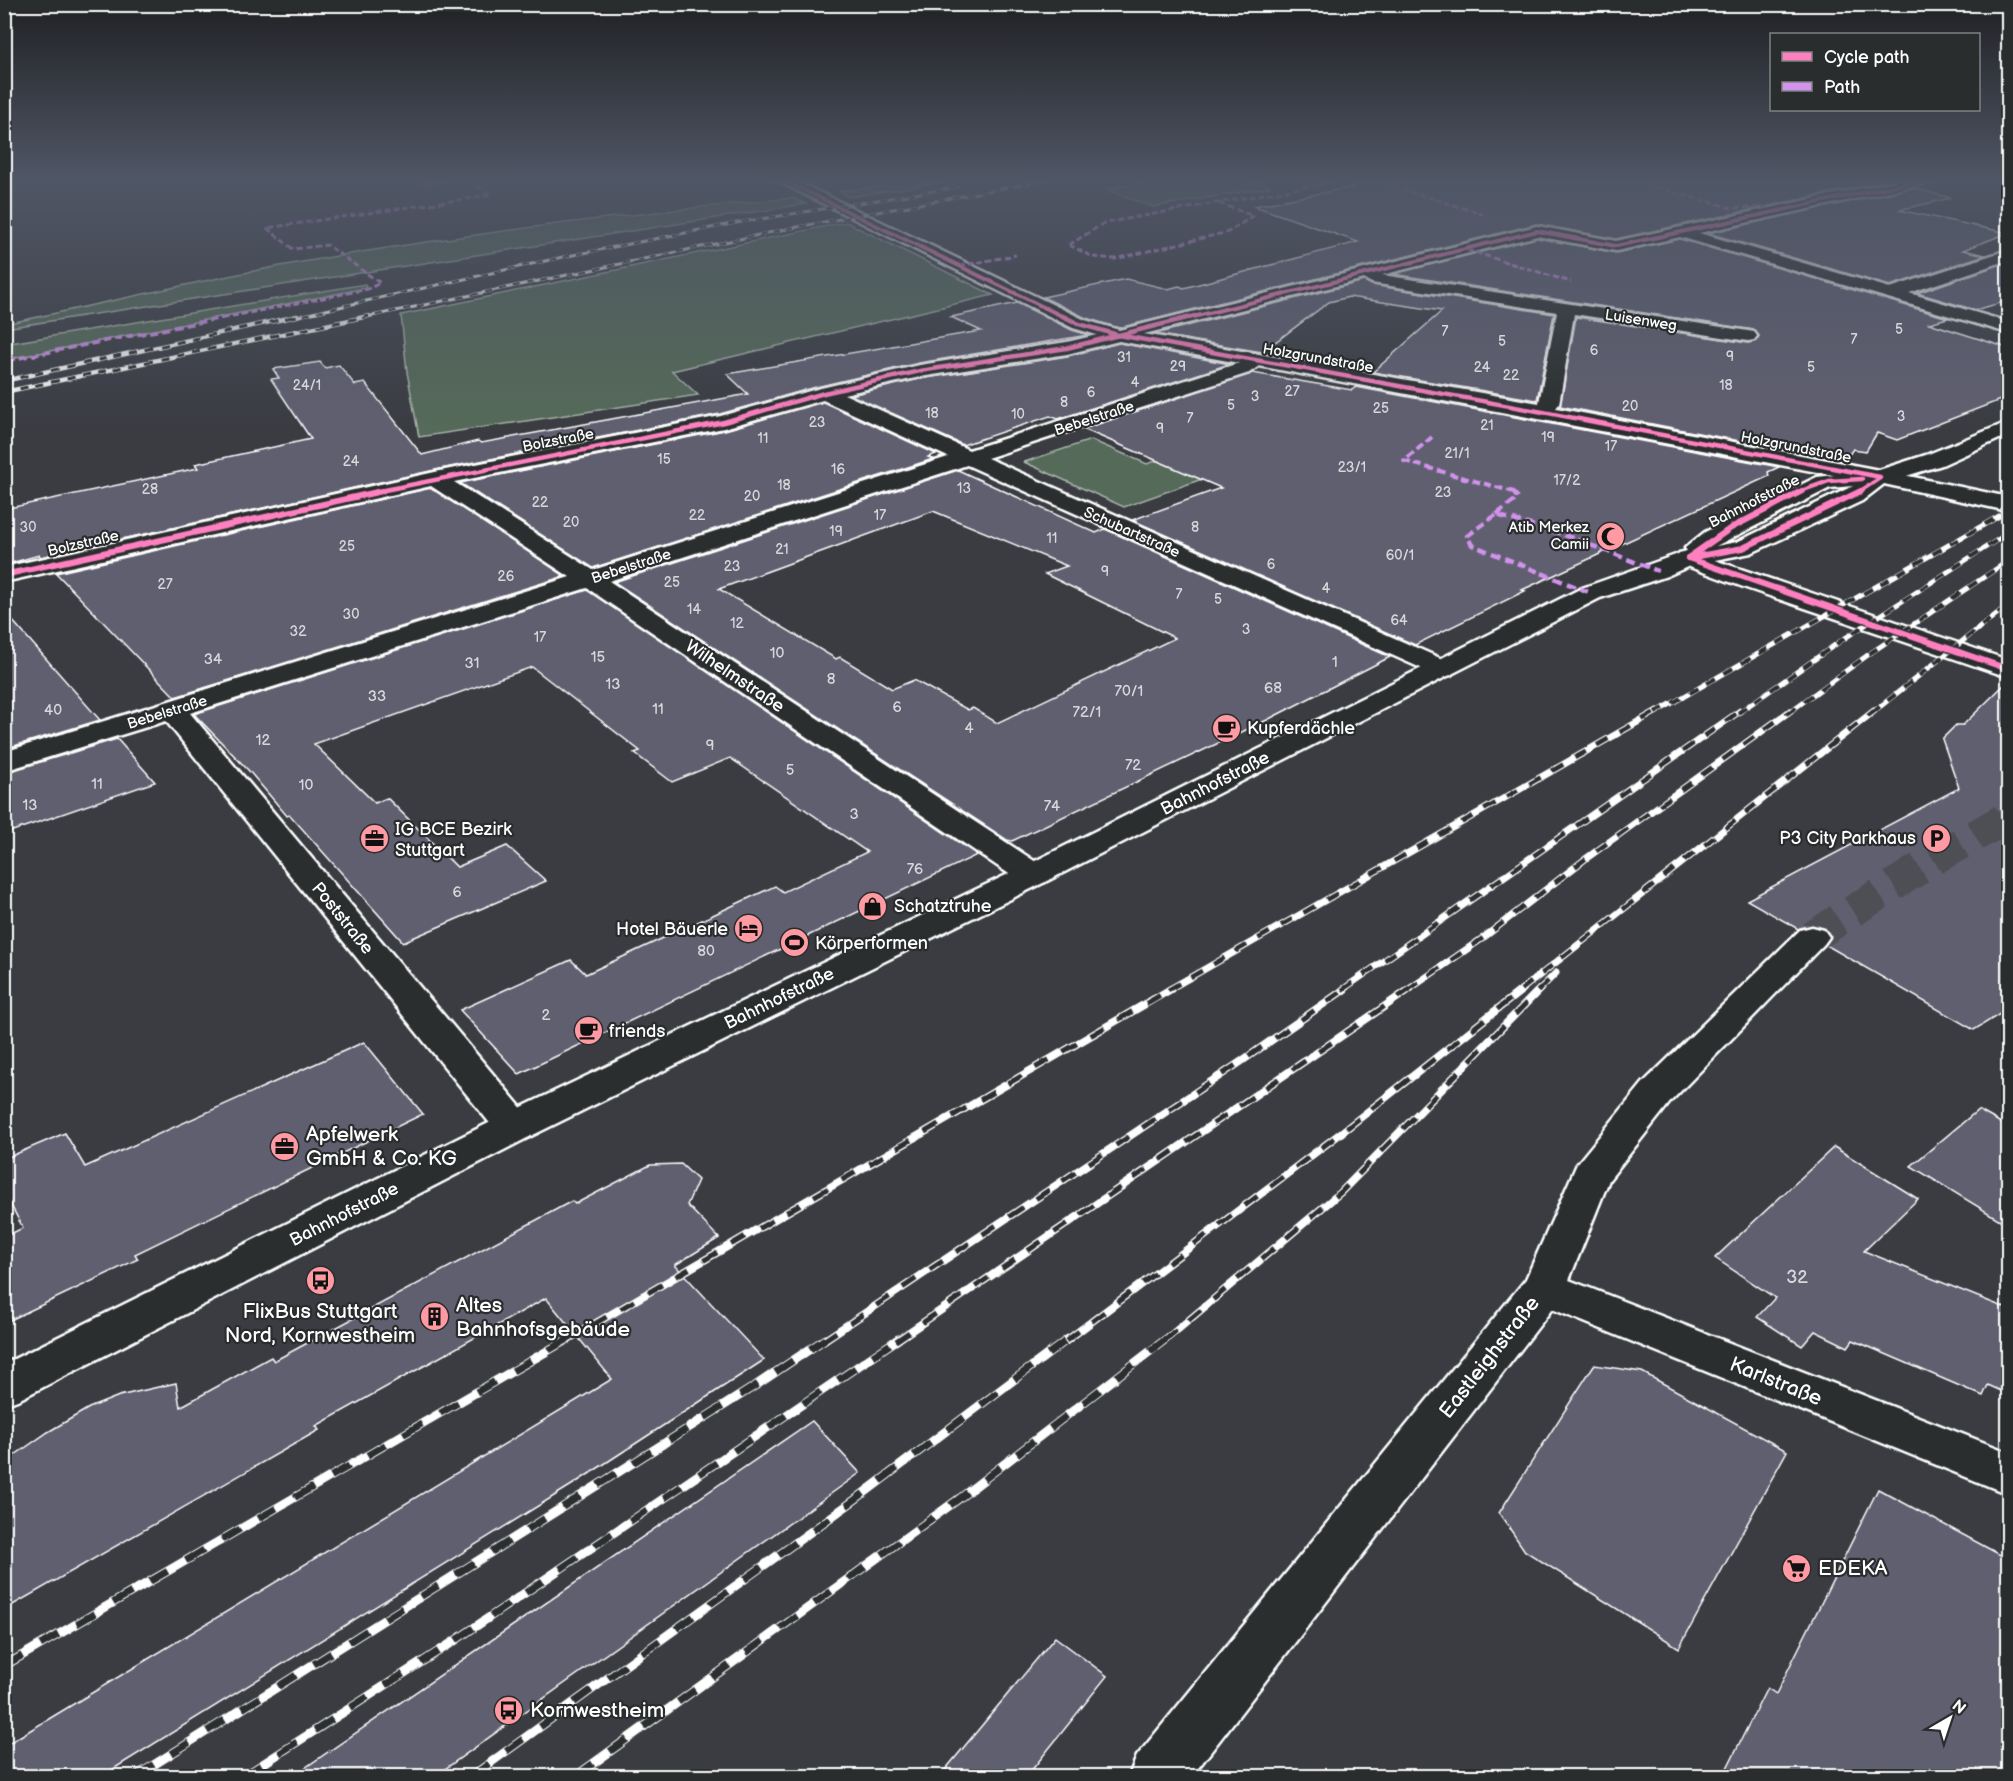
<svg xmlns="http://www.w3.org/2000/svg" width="2013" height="1781" font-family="'Balsamiq Sans',sans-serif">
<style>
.green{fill:#546b58;stroke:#aab5ac;stroke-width:1.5}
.building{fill:#605e70;stroke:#fff;stroke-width:1.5;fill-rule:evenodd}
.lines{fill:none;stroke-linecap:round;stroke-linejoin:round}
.street-tunnel{stroke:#4e5055;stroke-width:32;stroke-dasharray:32 16;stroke-linecap:butt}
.street-casing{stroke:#fff;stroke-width:5}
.secondary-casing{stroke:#fff;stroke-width:5}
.street{fill:#2a2d2e;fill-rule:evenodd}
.secondary{fill:#2a2d2e;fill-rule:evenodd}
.rail-far5-casing{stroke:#fff;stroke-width:3}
.rail-far4-casing{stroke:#fff;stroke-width:4.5}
.rail-far3-casing{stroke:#fff;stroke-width:5}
.rail-far2-casing{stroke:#fff;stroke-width:7}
.rail-far1-casing{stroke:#fff;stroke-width:8}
.rail-casing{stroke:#fff;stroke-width:9}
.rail-far5{stroke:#2a2d2e;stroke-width:2;stroke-dasharray:7;stroke-linecap:butt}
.rail-far4{stroke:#2a2d2e;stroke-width:3;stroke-dasharray:8;stroke-linecap:butt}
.rail-far3{stroke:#2a2d2e;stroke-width:4;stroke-dasharray:10;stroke-linecap:butt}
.rail-far2{stroke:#2a2d2e;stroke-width:4.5;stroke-dasharray:13;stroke-linecap:butt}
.rail-far1{stroke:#2a2d2e;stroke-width:5;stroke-dasharray:16;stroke-linecap:butt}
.rail{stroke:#2a2d2e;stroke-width:7;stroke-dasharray:21;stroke-linecap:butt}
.quiet-far3{stroke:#d193ec;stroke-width:3;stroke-dasharray:6 3;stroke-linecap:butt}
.quiet-far2{stroke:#d193ec;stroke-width:4;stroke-dasharray:8 4;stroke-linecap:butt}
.quiet-far1{stroke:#d193ec;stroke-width:4.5;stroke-dasharray:9 4.5;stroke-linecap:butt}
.quiet{stroke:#d193ec;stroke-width:8;stroke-dasharray:14 8;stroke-linecap:butt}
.cycleway-far2-casing{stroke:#2a2d2e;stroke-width:5}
.cycleway-far1-casing{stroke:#2a2d2e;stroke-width:7}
.cycleway-casing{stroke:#2a2d2e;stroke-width:9}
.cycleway-far2{stroke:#ff80c0;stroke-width:4}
.cycleway-far1{stroke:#ff80c0;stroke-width:4.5}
.cycleway{stroke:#ff80c0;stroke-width:6}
.labels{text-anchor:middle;stroke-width:4.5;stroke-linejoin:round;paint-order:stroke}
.far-number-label{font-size:14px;fill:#d7d7db}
.far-street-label{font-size:15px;fill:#fff;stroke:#2a2d2e}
.far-poi-label{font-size:15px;fill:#fff;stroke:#2a2d2e;text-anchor:end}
.number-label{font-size:15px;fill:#d7d7db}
.street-label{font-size:18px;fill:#fff;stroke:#2a2d2e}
.poi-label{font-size:18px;fill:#fff;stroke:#2a2d2e;text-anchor:start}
.near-number-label{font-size:18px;fill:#d7d7db}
.near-poi-label{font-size:21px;fill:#fff;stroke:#2a2d2e;text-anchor:start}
.near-street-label{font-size:21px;fill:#fff;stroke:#2a2d2e}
</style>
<rect width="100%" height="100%" fill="#3a3c42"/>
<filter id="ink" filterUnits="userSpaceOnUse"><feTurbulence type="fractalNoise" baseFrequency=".0167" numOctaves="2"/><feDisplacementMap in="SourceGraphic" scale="12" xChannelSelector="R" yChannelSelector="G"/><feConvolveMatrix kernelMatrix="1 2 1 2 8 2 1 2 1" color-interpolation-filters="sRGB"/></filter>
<g filter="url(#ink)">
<g class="green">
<polygon points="1169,178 1245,178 1271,187 1153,207 1105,189"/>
<polygon points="962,179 849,197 839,191"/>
<path d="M 792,198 L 806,204 L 5,328 L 5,324 C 102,304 199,280 297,263 C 461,234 627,214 792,198 Z"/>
<polygon points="846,222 993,295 672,371 698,395 419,437 407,372 401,315"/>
<polygon points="365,284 366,288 5,360 5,344"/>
<polygon points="1091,440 1147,464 1173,455 1227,470 1124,507 1024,462"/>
</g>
<g class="building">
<polygon points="1355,178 1871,178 1884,181 1616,239 1536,224 1119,328 1086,318 1043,297 1126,279 1168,289 1179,286 1184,288 1358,242 1254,206 1353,187"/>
<polygon points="1912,188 1951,198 1899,210 2008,233 1963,250 1985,255 1890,286 1708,233"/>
<polygon points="1537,238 1616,253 1680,239 1948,318 1929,323 2008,348 2008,397 1897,440 1877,433 1866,451 1853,449 1848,456 1816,449 1806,454 1560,406 1576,317 1748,343 1756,341 1759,336 1754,330 1393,274"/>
<polygon points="2008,262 2008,301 1975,310 1917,293"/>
<polygon points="1364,281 1372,285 1554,314 1537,400 1373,372 1442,311 1349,297 1329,302 1262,352 1155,334"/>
<polygon points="1017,303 1072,330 1088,335 919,363 816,387 720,414 435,470 41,557 39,555 4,565 4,509 198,468 195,464 311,439 271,379 279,378 273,369 320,362 325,368 339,365 355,385 365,383 422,455 478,441 481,443 748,394 727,374 981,331 951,317"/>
<polygon points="1119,343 1230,364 1058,419 1050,416 963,445 851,395 920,379 1068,356"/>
<polygon points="1252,373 1352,390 1356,387 1779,467 1768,472 1769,476 1522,590 1525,591 1415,645 1132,520 1221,488 1083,429"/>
<polygon points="823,402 936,454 928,457 933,459 593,568 460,483 725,430"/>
<path d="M 958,470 L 1096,533 L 1105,529 L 1390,657 L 1267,720 L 1012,841 L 1007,840 L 614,582 ZM 933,511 L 1067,566 L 1045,574 L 1175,638 L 997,723 L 973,708 L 968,710 L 914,680 L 892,689 L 840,657 L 836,659 L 719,589 Z"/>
<polygon points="431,488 565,576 175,697 56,573"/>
<polygon points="587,590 977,855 519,1074 460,1010 571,960 586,974 775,886 783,892 867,852 730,758 672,782 634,753 640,751 532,667 314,744 375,803 387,798 457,867 507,846 546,881 403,942 290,815 287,816 249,771 194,714"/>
<polygon points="4,611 100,720 4,749"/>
<polygon points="2008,681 2008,1009 1974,1030 1826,945 1831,937 1825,928 1811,925 1798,929 1747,900 1959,788 1942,739 1956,725 1963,725"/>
<polygon points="117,739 155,782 4,834 4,773"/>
<polygon points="364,1042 423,1114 135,1254 138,1259 4,1323 4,1237 23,1228 4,1192 4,1159 65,1133 85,1167"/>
<polygon points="1978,1110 2008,1127 2008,1225 1911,1166"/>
<polygon points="1834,1147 1918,1199 1864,1251 2008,1309 2008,1394 1988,1385 1983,1396 1853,1340 1848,1347 1815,1331 1802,1346 1757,1317 1775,1298 1715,1258"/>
<polygon points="681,1164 698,1180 687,1205 719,1238 675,1265 764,1360 575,1483 102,1776 4,1776 4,1746 612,1379 546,1298 316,1426 319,1430 4,1610 4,1464 12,1457 48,1432 89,1408 119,1396 176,1383 180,1407 271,1357 274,1361 572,1201 575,1204 650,1165"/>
<polygon points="1594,1365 1642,1372 1787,1451 1679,1648 1525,1551 1499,1513"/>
<polygon points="812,1421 860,1473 435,1776 293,1776"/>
<polygon points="1878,1489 2008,1559 2008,1776 1723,1776 1767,1688 1776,1694"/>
<polygon points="1055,1637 1107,1676 1027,1776 940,1776"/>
</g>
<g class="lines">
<polyline class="street-tunnel" points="1812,937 1939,856 2008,817"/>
<defs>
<g id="street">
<path d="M 772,178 L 790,178 L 1085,320 L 1119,330 L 1537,226 L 1616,241 L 1911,178 L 1938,178 L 1931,182 L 1699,233 L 1890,288 L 2008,250 L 2008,260 L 1909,293 L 2008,322 L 2008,333 L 1680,237 L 1616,251 L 1537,236 L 1382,275 L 1748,331 L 1754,332 L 1757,336 L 1754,340 L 1748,341 L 1574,314 L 1559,404 L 1556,408 L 1879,470 L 1926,455 L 2008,422 L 2008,435 L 1942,465 L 1880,484 L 1259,366 L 1249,373 L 987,458 L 1451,663 L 1455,669 L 1451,675 L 1441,677 L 967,465 L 609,581 L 1045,868 L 1049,875 L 1045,882 L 1033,885 L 1021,882 L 587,588 L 190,713 L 529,1117 L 535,1127 L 529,1137 L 515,1141 L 501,1137 L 166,721 L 4,771 L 4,752 L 570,577 L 431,486 L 4,582 L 4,567 L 435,472 L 721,416 L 817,389 L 920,365 L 1067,342 L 1097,335 L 1073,328 ZM 1364,279 L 1372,283 L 1557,312 L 1539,403 L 1144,334 ZM 1119,341 L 1239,363 L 969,450 L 844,394 L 920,377 L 1067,354 ZM 823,400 L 948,457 L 593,570 L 454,482 L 724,428 Z"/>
<polygon points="1688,551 2008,660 2008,677 1746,588 1679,563 1676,558 1679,553"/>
<polygon points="1812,927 1824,930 1829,937 1824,944 1671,1101 1609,1180 1569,1280 2008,1452 2008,1494 1552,1309 1192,1776 1129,1776 1137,1756 1526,1279 1577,1164 1643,1083 1800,930"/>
</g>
<path id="secondary" d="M 1880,470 L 2008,497 L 2008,511 L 1884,484 L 1862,501 L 1751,553 L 1694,564 L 1667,576 L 1600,598 L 1045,882 L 529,1137 L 20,1399 L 4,1405 L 4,1364 L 501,1117 L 1021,868 L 1582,588 L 1687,551 L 1685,548 L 1705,532 L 1817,477 ZM 1853,486 L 1737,542 L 1716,546 L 1830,488 Z"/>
</defs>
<use href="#street" class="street-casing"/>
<use href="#secondary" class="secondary-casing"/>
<use href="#street" class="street"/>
<use href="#secondary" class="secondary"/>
<defs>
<g id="rail-far5">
<polyline points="290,318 563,257 736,223 957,187"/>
<polyline points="362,318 787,229 1057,178"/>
</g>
<g id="rail-far4">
<polyline points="4,381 297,316"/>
<polyline points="4,392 369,316"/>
</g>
<g id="rail-far3">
<polyline points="1655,713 2008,511"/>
<polyline points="1738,713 1842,640 2008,533"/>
<polyline points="1788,713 1872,652 2008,561"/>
<polyline points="1872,713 2008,605"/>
</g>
<g id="rail-far2">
<polyline points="1168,990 1657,711"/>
<polyline points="1342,990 1740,711"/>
<polyline points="1408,990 1483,938 1584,860 1790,711"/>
<polyline points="1521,990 1874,711"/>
<polyline points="1539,990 1556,973"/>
</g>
<g id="rail-far1">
<polyline points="565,1341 1171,989"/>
<polyline points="823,1341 1239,1063 1345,989"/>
<polyline points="896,1341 1410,989"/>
<polyline points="1066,1341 1337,1136 1523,989"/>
<polyline points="1164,1341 1341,1192 1540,989"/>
</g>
<g id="rail">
<polyline points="4,1666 568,1339"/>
<polyline points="136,1776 755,1386 825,1339"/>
<polyline points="244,1776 453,1642 898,1339"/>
<polyline points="472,1776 856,1499 1068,1339"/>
<polyline points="576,1776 960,1498 1166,1339"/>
</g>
</defs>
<use href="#rail-far5" class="rail-far5-casing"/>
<use href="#rail-far4" class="rail-far4-casing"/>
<use href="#rail-far3" class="rail-far3-casing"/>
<use href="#rail-far2" class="rail-far2-casing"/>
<use href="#rail-far1" class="rail-far1-casing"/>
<use href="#rail" class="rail-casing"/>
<use href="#rail-far5" class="rail-far5"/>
<use href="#rail-far4" class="rail-far4"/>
<use href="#rail-far3" class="rail-far3"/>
<use href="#rail-far2" class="rail-far2"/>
<use href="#rail-far1" class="rail-far1"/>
<use href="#rail" class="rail"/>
<g class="quiet-far3">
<polyline points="1367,178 1483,214"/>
<polyline points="1622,178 1732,208 1767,207"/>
<polyline points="1069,245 1104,223 1355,178"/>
<polyline points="1069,245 1093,257 1115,259 1228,232 1253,216 1216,202"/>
<polyline points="1467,250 1571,282"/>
<polyline points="960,266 1016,255"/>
<polyline points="223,318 368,289 380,283 327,245 293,249 267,228 491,195 465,179 421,184"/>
</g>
<g class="quiet-far2">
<polyline points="8,360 231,316"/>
<polyline points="1432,437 1404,461 1514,492"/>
</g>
<g class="quiet-far1">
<polyline points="1512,491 1518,498 1496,515 1562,534 1658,571"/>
<polyline points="1496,515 1467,536 1472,545 1591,593"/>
</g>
<polyline class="quiet" points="2002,1013 2008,1016"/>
<defs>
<g id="cycleway-far2">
<polyline points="779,178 1066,318"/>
<polyline points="1189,318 1537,231 1616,246 1931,178"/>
</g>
<g id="cycleway-far1">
<polyline points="1063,316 1079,324 1118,335 1543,412 1880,477"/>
<polyline points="375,492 724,422 824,393 920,371 1067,348 1195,316"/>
<polyline points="1798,492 1829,481 1862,479"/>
<polyline points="1859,492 1880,478"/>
</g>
<g id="cycleway">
<polyline points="1688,558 2008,669"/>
<polyline points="1688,558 1731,528 1802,491"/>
<polyline points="1688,558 1743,548 1861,491"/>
<polyline points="4,575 382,491"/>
</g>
</defs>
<use href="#cycleway-far2" class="cycleway-far2-casing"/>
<use href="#cycleway-far1" class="cycleway-far1-casing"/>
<use href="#cycleway" class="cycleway-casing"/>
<use href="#cycleway-far2" class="cycleway-far2"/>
<use href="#cycleway-far1" class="cycleway-far1"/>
<use href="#cycleway" class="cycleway"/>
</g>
</g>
<linearGradient id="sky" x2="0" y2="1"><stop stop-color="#202124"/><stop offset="0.42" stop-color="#4f5665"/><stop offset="1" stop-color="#4f5665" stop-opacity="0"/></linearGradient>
<rect width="2013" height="427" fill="url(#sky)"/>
<defs>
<symbol id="mosque-disc" viewBox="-11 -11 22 22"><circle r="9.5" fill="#ff9aa2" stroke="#2a2d2e"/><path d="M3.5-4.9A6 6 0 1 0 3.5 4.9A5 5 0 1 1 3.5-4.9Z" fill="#111"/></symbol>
<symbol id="cafe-disc" viewBox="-11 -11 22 22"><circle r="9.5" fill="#ff9aa2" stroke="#2a2d2e"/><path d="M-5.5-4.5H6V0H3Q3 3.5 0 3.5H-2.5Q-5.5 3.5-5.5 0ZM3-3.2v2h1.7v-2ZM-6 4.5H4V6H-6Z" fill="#111"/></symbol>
<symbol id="parking-disc" viewBox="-11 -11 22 22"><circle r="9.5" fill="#ff9aa2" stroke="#2a2d2e"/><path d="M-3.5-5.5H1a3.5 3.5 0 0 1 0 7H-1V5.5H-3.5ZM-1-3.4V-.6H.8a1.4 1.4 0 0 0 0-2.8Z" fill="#111"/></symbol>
<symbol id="office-disc" viewBox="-11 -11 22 22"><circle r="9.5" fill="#ff9aa2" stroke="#2a2d2e"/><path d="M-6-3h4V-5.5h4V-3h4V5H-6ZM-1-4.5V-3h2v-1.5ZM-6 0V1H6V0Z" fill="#111"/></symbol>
<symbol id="shop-disc" viewBox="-11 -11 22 22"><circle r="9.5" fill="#ff9aa2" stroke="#2a2d2e"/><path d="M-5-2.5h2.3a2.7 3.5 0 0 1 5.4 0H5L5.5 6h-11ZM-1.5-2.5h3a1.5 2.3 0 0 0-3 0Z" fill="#111"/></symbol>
<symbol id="hotel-disc" viewBox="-11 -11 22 22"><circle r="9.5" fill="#ff9aa2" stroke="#2a2d2e"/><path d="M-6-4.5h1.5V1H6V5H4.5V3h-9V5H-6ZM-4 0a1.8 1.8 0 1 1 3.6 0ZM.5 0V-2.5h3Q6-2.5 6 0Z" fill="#111"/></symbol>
<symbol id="stadium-disc" viewBox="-11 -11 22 22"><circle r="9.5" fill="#ff9aa2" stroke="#2a2d2e"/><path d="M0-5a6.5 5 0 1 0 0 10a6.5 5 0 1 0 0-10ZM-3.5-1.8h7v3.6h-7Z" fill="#111"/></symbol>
<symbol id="bus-disc" viewBox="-11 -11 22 22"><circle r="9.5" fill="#ff9aa2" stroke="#2a2d2e"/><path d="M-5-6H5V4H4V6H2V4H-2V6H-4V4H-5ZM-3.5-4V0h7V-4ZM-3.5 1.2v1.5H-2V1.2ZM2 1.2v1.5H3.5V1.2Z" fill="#111"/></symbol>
<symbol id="building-disc" viewBox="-11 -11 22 22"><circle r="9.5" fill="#ff9aa2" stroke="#2a2d2e"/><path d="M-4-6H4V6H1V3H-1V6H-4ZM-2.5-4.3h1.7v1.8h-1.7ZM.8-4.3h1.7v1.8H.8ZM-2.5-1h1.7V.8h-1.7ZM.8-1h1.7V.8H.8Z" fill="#111"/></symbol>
<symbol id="supermarket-disc" viewBox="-11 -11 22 22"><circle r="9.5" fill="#ff9aa2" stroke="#2a2d2e"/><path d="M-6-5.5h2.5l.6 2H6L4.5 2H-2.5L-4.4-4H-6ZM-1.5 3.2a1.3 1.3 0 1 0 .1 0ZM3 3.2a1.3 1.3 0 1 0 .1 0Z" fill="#111"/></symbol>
</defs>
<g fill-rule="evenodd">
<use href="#mosque-disc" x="1594" y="520" width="33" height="33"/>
<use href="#cafe-disc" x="1210" y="712" width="33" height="33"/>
<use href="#parking-disc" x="1920" y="822" width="33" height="33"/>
<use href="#office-disc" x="358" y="822" width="33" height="33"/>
<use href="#shop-disc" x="856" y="890" width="33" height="33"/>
<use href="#hotel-disc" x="732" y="912" width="33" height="33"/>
<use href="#stadium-disc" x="778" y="926" width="33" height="33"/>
<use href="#cafe-disc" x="572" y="1014" width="33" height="33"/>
<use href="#office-disc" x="268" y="1130" width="33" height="33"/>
<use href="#bus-disc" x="304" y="1264" width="33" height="33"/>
<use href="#building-disc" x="418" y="1300" width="33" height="33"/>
<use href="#supermarket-disc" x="1780" y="1552" width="33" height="33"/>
<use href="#bus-disc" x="492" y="1694" width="33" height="33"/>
</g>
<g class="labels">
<g class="far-number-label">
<text x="1899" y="334">5</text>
<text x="1445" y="336">7</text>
<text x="1854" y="344">7</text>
<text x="1502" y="346">5</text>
<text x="1594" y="355">6</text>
<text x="1730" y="361">9</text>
<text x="1124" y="362">31</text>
<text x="1178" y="371">29</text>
<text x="1482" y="372">24</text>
<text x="1811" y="372">5</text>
<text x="1511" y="380">22</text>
<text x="1135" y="387">4</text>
<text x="307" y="390">24/1</text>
<text x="1726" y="390">18</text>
<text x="1292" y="396">27</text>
<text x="1091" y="397">6</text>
<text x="1255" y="401">3</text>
<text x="1064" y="407">8</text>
<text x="1231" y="410">5</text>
<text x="1630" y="411">20</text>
<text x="1381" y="413">25</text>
<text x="932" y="418">18</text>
<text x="1018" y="419">10</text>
<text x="1901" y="421">3</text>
<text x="1190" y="423">7</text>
<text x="817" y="427">23</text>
<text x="1487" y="430">21</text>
<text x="1160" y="433">9</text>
<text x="1548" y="442">19</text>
<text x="763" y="443">11</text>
<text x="1611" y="451">17</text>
<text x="1457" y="458">21/1</text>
<text x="664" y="464">15</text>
<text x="351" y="466">24</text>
<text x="1352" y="472">23/1</text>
<text x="838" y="474">16</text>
<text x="1567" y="485">17/2</text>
<text x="784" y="490">18</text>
<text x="964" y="493">13</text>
<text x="150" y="494">28</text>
<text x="1443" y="497">23</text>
<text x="752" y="501">20</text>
<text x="540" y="507">22</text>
<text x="697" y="520">22</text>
<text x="880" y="520">17</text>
<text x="571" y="527">20</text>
<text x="28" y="532">30</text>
<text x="1195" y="532">8</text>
<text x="836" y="536">19</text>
<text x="1052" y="543">11</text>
<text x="347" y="551">25</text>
<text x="782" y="554">21</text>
<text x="1400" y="560">60/1</text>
<text x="1271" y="569">6</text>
<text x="732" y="571">23</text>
<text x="1105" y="576">9</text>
<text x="506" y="581">26</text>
<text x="672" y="587">25</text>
<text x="165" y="589">27</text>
<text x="1326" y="593">4</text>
<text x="1179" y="599">7</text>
<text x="1218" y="604">5</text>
<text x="694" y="614">14</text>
<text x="351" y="619">30</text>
<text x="1399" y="625">64</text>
<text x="737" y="628">12</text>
<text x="1246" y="634">3</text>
<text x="298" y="636">32</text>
<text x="540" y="642">17</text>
</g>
<g class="far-street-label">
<text transform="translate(1641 320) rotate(9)" y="5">Luisenweg</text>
<text transform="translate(1318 358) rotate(10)" y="5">Holzgrundstraße</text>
<text transform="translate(1094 418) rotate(-18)" y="5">Bebelstraße</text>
<text transform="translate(558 440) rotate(-11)" y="5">Bolzstraße</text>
<text transform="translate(1796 447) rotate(11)" y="5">Holzgrundstraße</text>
<text transform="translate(1754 501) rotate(-27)" y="5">Bahnhofstraße</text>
<text transform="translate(1132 532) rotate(24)" y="5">Schubartstraße</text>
<text transform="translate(83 543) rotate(-13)" y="5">Bolzstraße</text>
<text transform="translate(631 566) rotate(-18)" y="5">Bebelstraße</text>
<text transform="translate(167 712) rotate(-17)" y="5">Bebelstraße</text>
</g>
<g class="far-poi-label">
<text x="1589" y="532">Atib Merkez<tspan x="1589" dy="17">Camii</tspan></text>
</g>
<g class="number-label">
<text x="777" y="658">10</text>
<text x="598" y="662">15</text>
<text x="213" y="664">34</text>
<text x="1335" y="667">1</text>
<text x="472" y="668">31</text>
<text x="831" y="684">8</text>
<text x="613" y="689">13</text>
<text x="1273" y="693">68</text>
<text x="1129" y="696">70/1</text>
<text x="377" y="701">33</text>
<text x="897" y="712">6</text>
<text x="658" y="714">11</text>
<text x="53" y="715">40</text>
<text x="1087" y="717">72/1</text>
<text x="969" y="733">4</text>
<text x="263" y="745">12</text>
<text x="710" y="750">9</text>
<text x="1133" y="770">72</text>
<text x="790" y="775">5</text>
<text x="97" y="789">11</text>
<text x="306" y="790">10</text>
<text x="30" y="810">13</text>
<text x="1052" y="811">74</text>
<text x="854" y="819">3</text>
<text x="915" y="874">76</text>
<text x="457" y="897">6</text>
<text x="706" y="956">80</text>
<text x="546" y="1020">2</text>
</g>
<g class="street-label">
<text transform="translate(735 676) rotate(34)" y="6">Wilhelmstraße</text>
<text transform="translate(1215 783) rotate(-27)" y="6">Bahnhofstraße</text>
<text transform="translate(343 918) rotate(51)" y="6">Poststraße</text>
<text transform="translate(779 998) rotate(-26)" y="6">Bahnhofstraße</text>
<text transform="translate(344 1214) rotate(-27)" y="6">Bahnhofstraße</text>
</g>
<g class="poi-label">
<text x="1247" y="734">Kupferdächle</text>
<text x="395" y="835">IG BCE Bezirk<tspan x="395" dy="21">Stuttgart</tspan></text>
<text x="1916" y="844" text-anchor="end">P3 City Parkhaus</text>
<text x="894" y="912">Schatztruhe</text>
<text x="728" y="935" text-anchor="end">Hotel Bäuerle</text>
<text x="815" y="949">Körperformen</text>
<text x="609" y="1037">friends</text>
</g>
<g class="near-number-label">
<text x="1797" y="1283">32</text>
</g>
<g class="near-poi-label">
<text x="306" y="1141">Apfelwerk<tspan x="306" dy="24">GmbH &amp; Co. KG</tspan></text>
<text x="456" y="1312">Altes<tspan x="456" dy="24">Bahnhofsgebäude</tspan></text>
<text x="320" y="1318" text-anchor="middle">FlixBus Stuttgart<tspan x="320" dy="24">Nord, Kornwestheim</tspan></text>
<text x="1818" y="1575">EDEKA</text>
<text x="530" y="1717">Kornwestheim</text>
</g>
<g class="near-street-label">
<text transform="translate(1489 1357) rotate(-52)" y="7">Eastleighstraße</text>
<text transform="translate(1776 1381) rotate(22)" y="7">Karlstraße</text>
</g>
</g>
<rect width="2013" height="1781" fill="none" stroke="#2a2d2e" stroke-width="24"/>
<rect x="12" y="12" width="1989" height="1757" fill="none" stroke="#fff" stroke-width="2" filter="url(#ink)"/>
<rect x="1770" y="33" width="210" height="78" fill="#2a2d2e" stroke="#7f8182" stroke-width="1.5"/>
<rect x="1782" y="52" width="30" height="9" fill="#ff80c0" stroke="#7f8182" stroke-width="1.5"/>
<text x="1824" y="63" font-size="18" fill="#ffffff">Cycle path</text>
<rect x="1782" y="82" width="30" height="9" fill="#d193ec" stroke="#7f8182" stroke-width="1.5"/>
<text x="1824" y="93" font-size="18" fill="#ffffff">Path</text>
<g transform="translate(1950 1718) rotate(39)" stroke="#2a2d2e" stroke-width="4.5" paint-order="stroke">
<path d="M0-4.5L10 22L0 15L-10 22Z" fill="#ffffff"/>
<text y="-9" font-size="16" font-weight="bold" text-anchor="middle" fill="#ffffff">N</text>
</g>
</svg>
